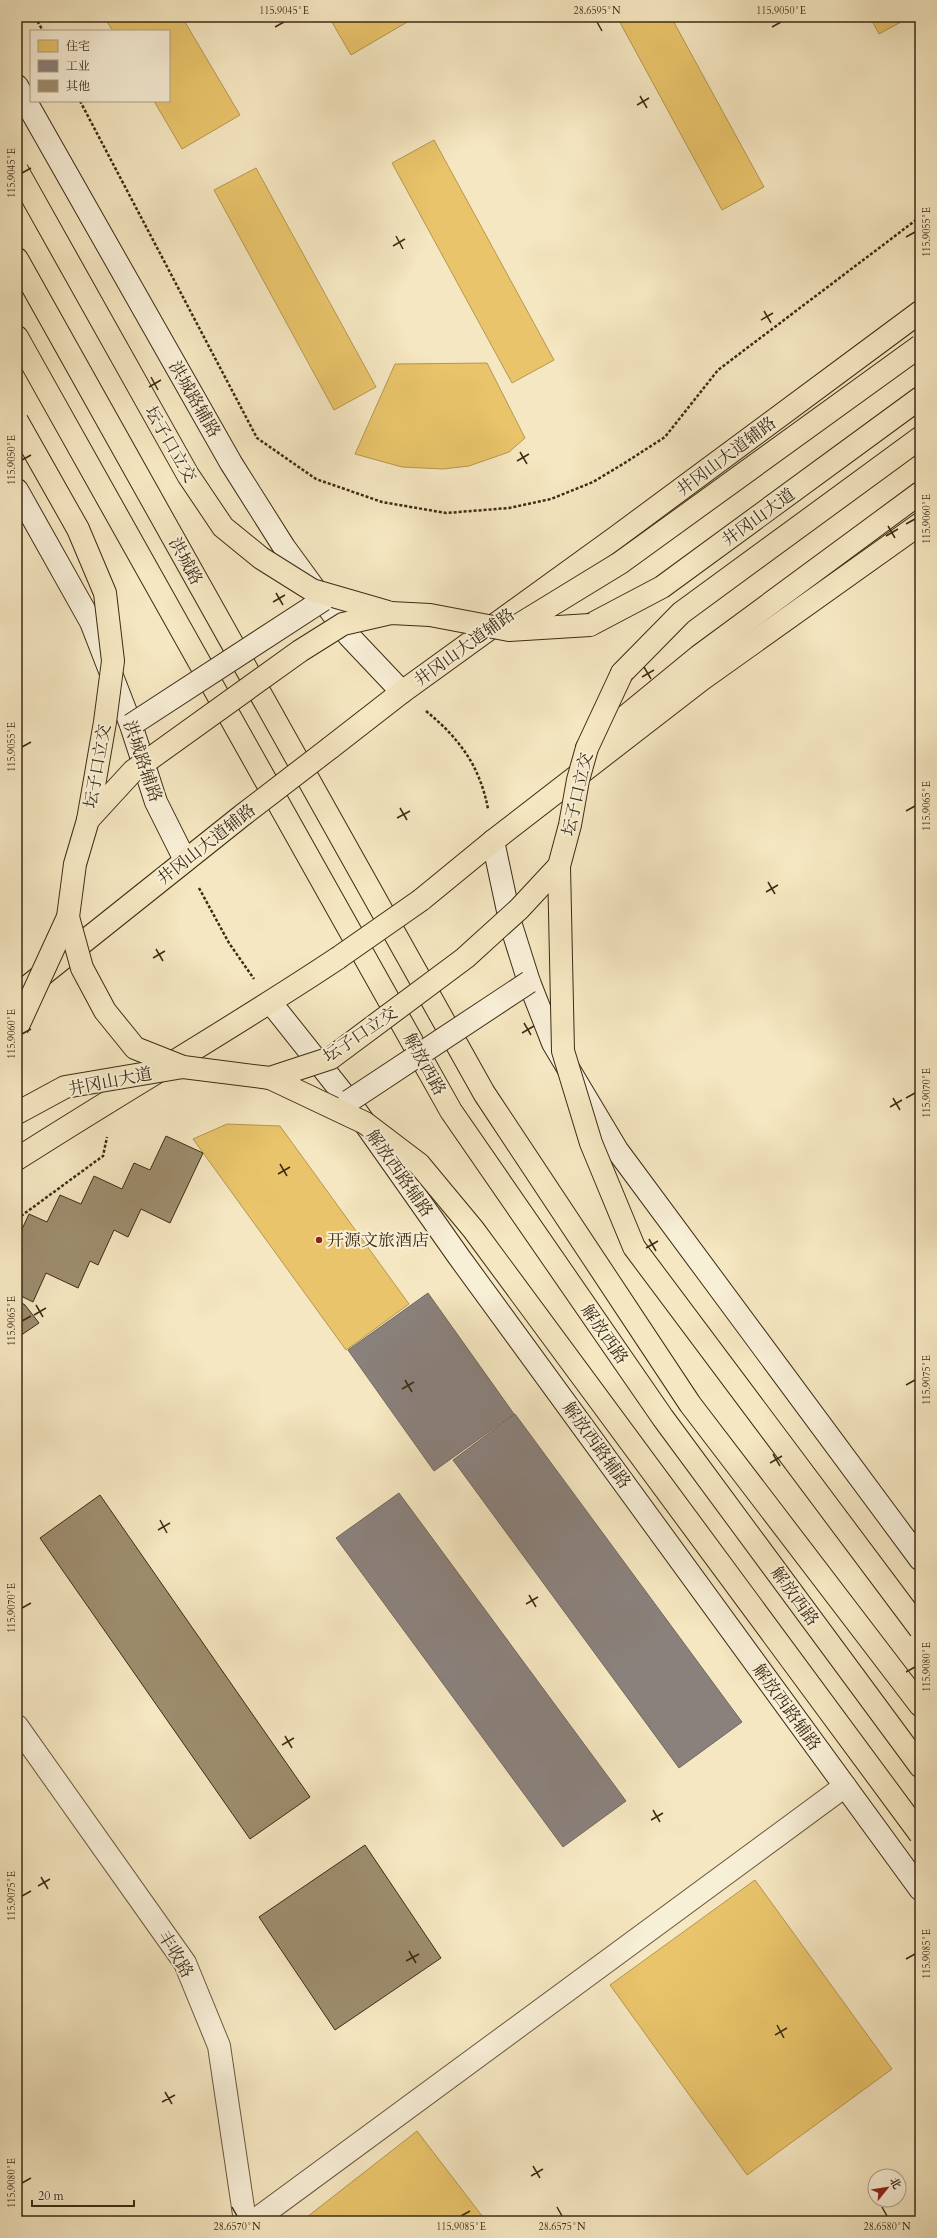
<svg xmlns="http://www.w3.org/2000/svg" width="937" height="2238" font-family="Cardo,'Noto Serif SC',serif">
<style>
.homes{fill:#e9c46a;stroke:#b59650}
.industry{fill:#8a817c;stroke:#73675d}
.building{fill:#9d8d6e;stroke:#3d2b14}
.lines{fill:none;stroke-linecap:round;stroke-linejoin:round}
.street-casing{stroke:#6b5a3f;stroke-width:24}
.secondary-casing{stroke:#3d2b14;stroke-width:24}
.primary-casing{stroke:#3d2b14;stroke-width:24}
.highway-casing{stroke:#3d2b14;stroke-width:24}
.path{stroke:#3d2b14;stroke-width:2.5;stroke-dasharray:3 2;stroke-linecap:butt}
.street{stroke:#f8efd7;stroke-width:22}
.secondary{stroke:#f8efd7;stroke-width:22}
.primary{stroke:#f5e7c1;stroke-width:22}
.highway{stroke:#f5e7c1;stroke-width:22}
.secondary-bridge-casing{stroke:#3d2b14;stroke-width:24;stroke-linecap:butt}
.primary-bridge-casing{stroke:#3d2b14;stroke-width:24;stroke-linecap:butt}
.highway-bridge-casing{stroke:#3d2b14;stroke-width:24;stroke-linecap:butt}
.secondary-bridge{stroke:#f8efd7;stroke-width:22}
.primary-bridge{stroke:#f5e7c1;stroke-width:22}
.highway-bridge{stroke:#f5e7c1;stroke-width:22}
.ticks{fill:none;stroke:#3d2b14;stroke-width:1.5}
.poi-dot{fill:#8f2418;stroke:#f8efd7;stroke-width:1.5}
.labels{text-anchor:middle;stroke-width:4;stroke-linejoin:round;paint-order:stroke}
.street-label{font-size:17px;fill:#3d2b14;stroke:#f8efd7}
.poi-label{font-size:17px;fill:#3d2b14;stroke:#f8efd7;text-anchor:start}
.neatline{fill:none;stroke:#3d2b14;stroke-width:1.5}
.ticks-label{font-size:10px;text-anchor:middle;fill:#3d2b14}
</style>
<rect width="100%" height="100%" fill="#f5e7c1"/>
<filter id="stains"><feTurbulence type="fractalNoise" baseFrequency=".005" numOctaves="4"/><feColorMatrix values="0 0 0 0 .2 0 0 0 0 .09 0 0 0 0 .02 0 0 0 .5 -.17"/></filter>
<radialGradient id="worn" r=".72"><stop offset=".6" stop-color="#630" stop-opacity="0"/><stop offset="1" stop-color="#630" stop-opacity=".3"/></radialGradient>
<g class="homes">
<polygon points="104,17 182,17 240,115 182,149 154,101 169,101 169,31 113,31"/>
<polygon points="329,17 407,17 409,21 351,55"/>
<polygon points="617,17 671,17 764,187 722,210"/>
<polygon points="870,17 910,17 879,34"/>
<polygon points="434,140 554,360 512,383 392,163"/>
<polygon points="256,168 376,387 334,410 214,190"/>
<polygon points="487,363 525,438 509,452 469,466 443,469 402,467 355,454 395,364"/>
<polygon points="227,1124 280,1126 409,1304 346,1350 193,1139"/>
<polygon points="755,1880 892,2069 747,2175 610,1985"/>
<polygon points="417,2131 486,2221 311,2221 307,2217"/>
<polygon points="17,2207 27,2221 17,2221"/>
</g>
<g class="industry">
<polygon points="428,1293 514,1414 434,1471 348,1350"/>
<polygon points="515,1414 742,1722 679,1768 453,1460"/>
<polygon points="399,1493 626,1801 563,1847 336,1538"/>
</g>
<g class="building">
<polygon points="166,1136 203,1153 170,1223 141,1209 128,1237 114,1230 98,1265 90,1261 78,1288 46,1273 33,1302 17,1294 17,1240 29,1214 47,1222 60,1195 81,1204 94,1176 122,1189 134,1163 150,1170"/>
<polygon points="17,1300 25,1305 39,1323 17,1338"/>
<polygon points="100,1495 310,1797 250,1839 40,1538"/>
<polygon points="365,1845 441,1958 335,2030 259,1917"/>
</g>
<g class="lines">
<defs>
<g id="street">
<polyline points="17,1726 185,1963 219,2046 245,2221"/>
<polyline points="254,2221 845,1786"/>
</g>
<g id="secondary">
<polyline points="17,86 231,463 284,547 349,636 402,692"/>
<polyline points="17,490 91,622 131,725 156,802 185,860"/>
<polyline points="493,841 511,925 529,982 553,1043 617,1150 920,1559"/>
<polyline points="271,1003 349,1101 459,1257 920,1889"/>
</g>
<g id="primary">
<polyline points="17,259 484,1093 690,1404 920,1705"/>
<polyline points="17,337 451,1111 663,1418 920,1766"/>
<polyline points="330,748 402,692 615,538 920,312"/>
<polyline points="421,900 493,841 701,680 920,524"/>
<polyline points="17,995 244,814"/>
<path d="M 17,1159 C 123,1091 233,1028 338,958"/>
</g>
<g id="highway">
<polyline points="590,625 662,587 920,398"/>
<polyline points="622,673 681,613 920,438"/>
<polyline points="587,748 699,656 920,493"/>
</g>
</defs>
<use href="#street" class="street-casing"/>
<use href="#secondary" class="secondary-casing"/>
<use href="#primary" class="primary-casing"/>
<use href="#highway" class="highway-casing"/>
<g class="path">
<polyline points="35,17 43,31"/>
<polyline points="80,101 257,438 316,479 382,502 446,513 509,508 551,499 593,482 623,464 665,437 718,370 920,217"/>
<path d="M 426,711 C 459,738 480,766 488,809"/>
<polyline points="199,888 229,943 254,979"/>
<polyline points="17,1219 103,1156 107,1137"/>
</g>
<use href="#street" class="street"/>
<use href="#secondary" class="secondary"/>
<use href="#primary" class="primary"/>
<use href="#highway" class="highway"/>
<defs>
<g id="secondary-bridge">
<polyline points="131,725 323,600"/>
<polyline points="349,1101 529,982"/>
</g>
<g id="primary-bridge">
<polyline points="244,814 330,748"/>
<polyline points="338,958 421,900"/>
</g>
<g id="highway-bridge">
<polyline points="17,170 188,475 223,527 261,558 312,590 388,612"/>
<polyline points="17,421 78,529 105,593 113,661 105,722 88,820"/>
<polyline points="590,625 509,630 430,615 391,613 343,624 300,651 133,771 88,820 75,864 68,917 82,968 105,1011 135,1048 183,1067 270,1078 331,1058 465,958 519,909 559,866 570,825 578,780 587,748 622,673"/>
<polyline points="512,629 620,563 920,346"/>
<polyline points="559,866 563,1051 591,1143 634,1247 920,1629"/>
<polyline points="17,1028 68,917"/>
<polyline points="270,1078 365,1123 419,1164 473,1229 920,1834"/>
<polyline points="17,1113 65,1087 183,1067"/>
</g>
</defs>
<use href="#secondary-bridge" class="secondary-bridge-casing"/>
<use href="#primary-bridge" class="primary-bridge-casing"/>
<use href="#highway-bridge" class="highway-bridge-casing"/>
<use href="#secondary-bridge" class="secondary-bridge"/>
<use href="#primary-bridge" class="primary-bridge"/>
<use href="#highway-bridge" class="highway-bridge"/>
</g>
<path class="ticks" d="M 597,22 L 602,31M 275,27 L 284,22M 772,27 L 781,22M 640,96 L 647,108M 637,105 L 649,98M 22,173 L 31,168M 396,236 L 403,249M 906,237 L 915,232M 393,246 L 405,239M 764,311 L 771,323M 761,320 L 773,313M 151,377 L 158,390M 149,387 L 161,380M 520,452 L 527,464M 22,460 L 31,455M 517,461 L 529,454M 906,524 L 915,519M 888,526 L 895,538M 886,536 L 898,529M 276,593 L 283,605M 273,602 L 285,595M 644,667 L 651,679M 642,677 L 654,670M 22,747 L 31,742M 400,808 L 407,820M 906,811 L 915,806M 397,818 L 410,811M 768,882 L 775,894M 766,892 L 778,885M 156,949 L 163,961M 153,958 L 165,951M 524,1023 L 531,1035M 522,1033 L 534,1026M 22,1034 L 31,1029M 893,1098 L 900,1110M 906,1098 L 915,1093M 890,1107 L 902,1100M 280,1164 L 287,1176M 278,1174 L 290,1167M 649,1239 L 656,1251M 646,1248 L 658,1241M 36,1305 L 43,1317M 34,1315 L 46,1308M 22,1321 L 31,1316M 405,1380 L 412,1392M 906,1385 L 915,1380M 402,1389 L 414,1382M 773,1454 L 780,1466M 770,1463 L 782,1456M 160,1520 L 167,1533M 158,1530 L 170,1523M 529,1595 L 536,1607M 526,1604 L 538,1597M 22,1608 L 31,1603M 906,1672 L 915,1667M 285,1736 L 292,1748M 282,1745 L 294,1738M 653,1810 L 660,1822M 651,1820 L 663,1813M 41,1877 L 48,1889M 38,1886 L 50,1879M 22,1896 L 31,1891M 409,1951 L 416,1963M 906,1959 L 915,1954M 406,1961 L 419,1954M 777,2025 L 784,2038M 775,2035 L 787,2028M 165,2092 L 172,2104M 162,2102 L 175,2095M 533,2166 L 540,2178M 531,2176 L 543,2169M 22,2183 L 31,2178M 232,2207 L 237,2216M 557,2207 L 562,2216M 882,2207 L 887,2216M 461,2216 L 470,2211"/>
<circle class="poi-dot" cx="319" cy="1240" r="4"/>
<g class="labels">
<g class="street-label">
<text transform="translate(195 399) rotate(60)" y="6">洪城路辅路</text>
<text transform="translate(171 444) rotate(60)" y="6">坛子口立交</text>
<text transform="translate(726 456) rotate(-37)" y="6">井冈山大道辅路</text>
<text transform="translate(758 517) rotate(-36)" y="6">井冈山大道</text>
<text transform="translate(186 561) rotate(61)" y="6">洪城路</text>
<text transform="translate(464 647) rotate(-36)" y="6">井冈山大道辅路</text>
<text transform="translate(143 761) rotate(71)" y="6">洪城路辅路</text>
<text transform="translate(97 766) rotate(-80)" y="6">坛子口立交</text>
<text transform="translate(577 794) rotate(-77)" y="6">坛子口立交</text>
<text transform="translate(206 844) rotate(-38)" y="6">井冈山大道辅路</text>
<text transform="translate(360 1034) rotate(-34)" y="6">坛子口立交</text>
<text transform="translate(425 1064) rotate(61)" y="6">解放西路</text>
<text transform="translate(110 1081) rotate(-11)" y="6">井冈山大道</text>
<text transform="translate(400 1173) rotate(55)" y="6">解放西路辅路</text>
<text transform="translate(605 1334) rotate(55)" y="6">解放西路</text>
<text transform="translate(597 1445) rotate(54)" y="6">解放西路辅路</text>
<text transform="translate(795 1596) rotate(54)" y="6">解放西路</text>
<text transform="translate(787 1707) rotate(54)" y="6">解放西路辅路</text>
<text transform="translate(176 1954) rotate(59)" y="6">丰收路</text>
</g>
<g class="poi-label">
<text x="327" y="1246">开源文旅酒店</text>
</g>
</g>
<rect width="937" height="2238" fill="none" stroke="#f5e7c1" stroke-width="44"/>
<rect x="30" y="30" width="140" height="72" fill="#f8efd7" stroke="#ada189"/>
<rect x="38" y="40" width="20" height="12" fill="#e9c46a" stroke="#ada189"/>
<text x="66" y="50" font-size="12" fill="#3d2b14">住宅</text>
<rect x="38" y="60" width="20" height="12" fill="#8a817c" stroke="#ada189"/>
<text x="66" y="70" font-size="12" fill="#3d2b14">工业</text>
<rect x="38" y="80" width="20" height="12" fill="#9d8d6e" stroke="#ada189"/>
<text x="66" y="90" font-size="12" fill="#3d2b14">其他</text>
<g transform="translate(887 2188) rotate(60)"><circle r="19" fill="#f8efd7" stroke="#ada189"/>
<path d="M0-3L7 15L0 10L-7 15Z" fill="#8f2418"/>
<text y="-6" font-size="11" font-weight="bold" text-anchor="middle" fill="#3d2b14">北</text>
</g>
<path d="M32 2200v6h102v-6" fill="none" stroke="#3d2b14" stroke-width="2"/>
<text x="38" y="2200" font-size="12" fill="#3d2b14" stroke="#f8efd7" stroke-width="3" paint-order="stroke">20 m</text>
<rect x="22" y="22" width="893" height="2194" class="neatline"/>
<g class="ticks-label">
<text x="284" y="14">115.9045°E</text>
<text x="597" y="14">28.6595°N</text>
<text x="781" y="14">115.9050°E</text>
<text transform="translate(11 173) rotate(-90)" y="4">115.9045°E</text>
<text transform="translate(926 232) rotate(-90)" y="4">115.9055°E</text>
<text transform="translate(11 460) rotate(-90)" y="4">115.9050°E</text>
<text transform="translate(926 519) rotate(-90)" y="4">115.9060°E</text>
<text transform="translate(11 747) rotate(-90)" y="4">115.9055°E</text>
<text transform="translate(926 806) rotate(-90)" y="4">115.9065°E</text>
<text transform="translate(11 1034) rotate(-90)" y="4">115.9060°E</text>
<text transform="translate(926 1093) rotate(-90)" y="4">115.9070°E</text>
<text transform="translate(11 1321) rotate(-90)" y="4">115.9065°E</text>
<text transform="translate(926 1380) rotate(-90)" y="4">115.9075°E</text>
<text transform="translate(11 1608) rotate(-90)" y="4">115.9070°E</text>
<text transform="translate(926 1667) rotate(-90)" y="4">115.9080°E</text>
<text transform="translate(11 1896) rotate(-90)" y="4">115.9075°E</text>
<text transform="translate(926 1954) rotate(-90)" y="4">115.9085°E</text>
<text transform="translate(11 2183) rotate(-90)" y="4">115.9080°E</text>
<text x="237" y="2230">28.6570°N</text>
<text x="461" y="2230">115.9085°E</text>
<text x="562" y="2230">28.6575°N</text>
<text x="887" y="2230">28.6580°N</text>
</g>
<rect width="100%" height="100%" filter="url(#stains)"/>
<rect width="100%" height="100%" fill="url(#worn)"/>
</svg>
